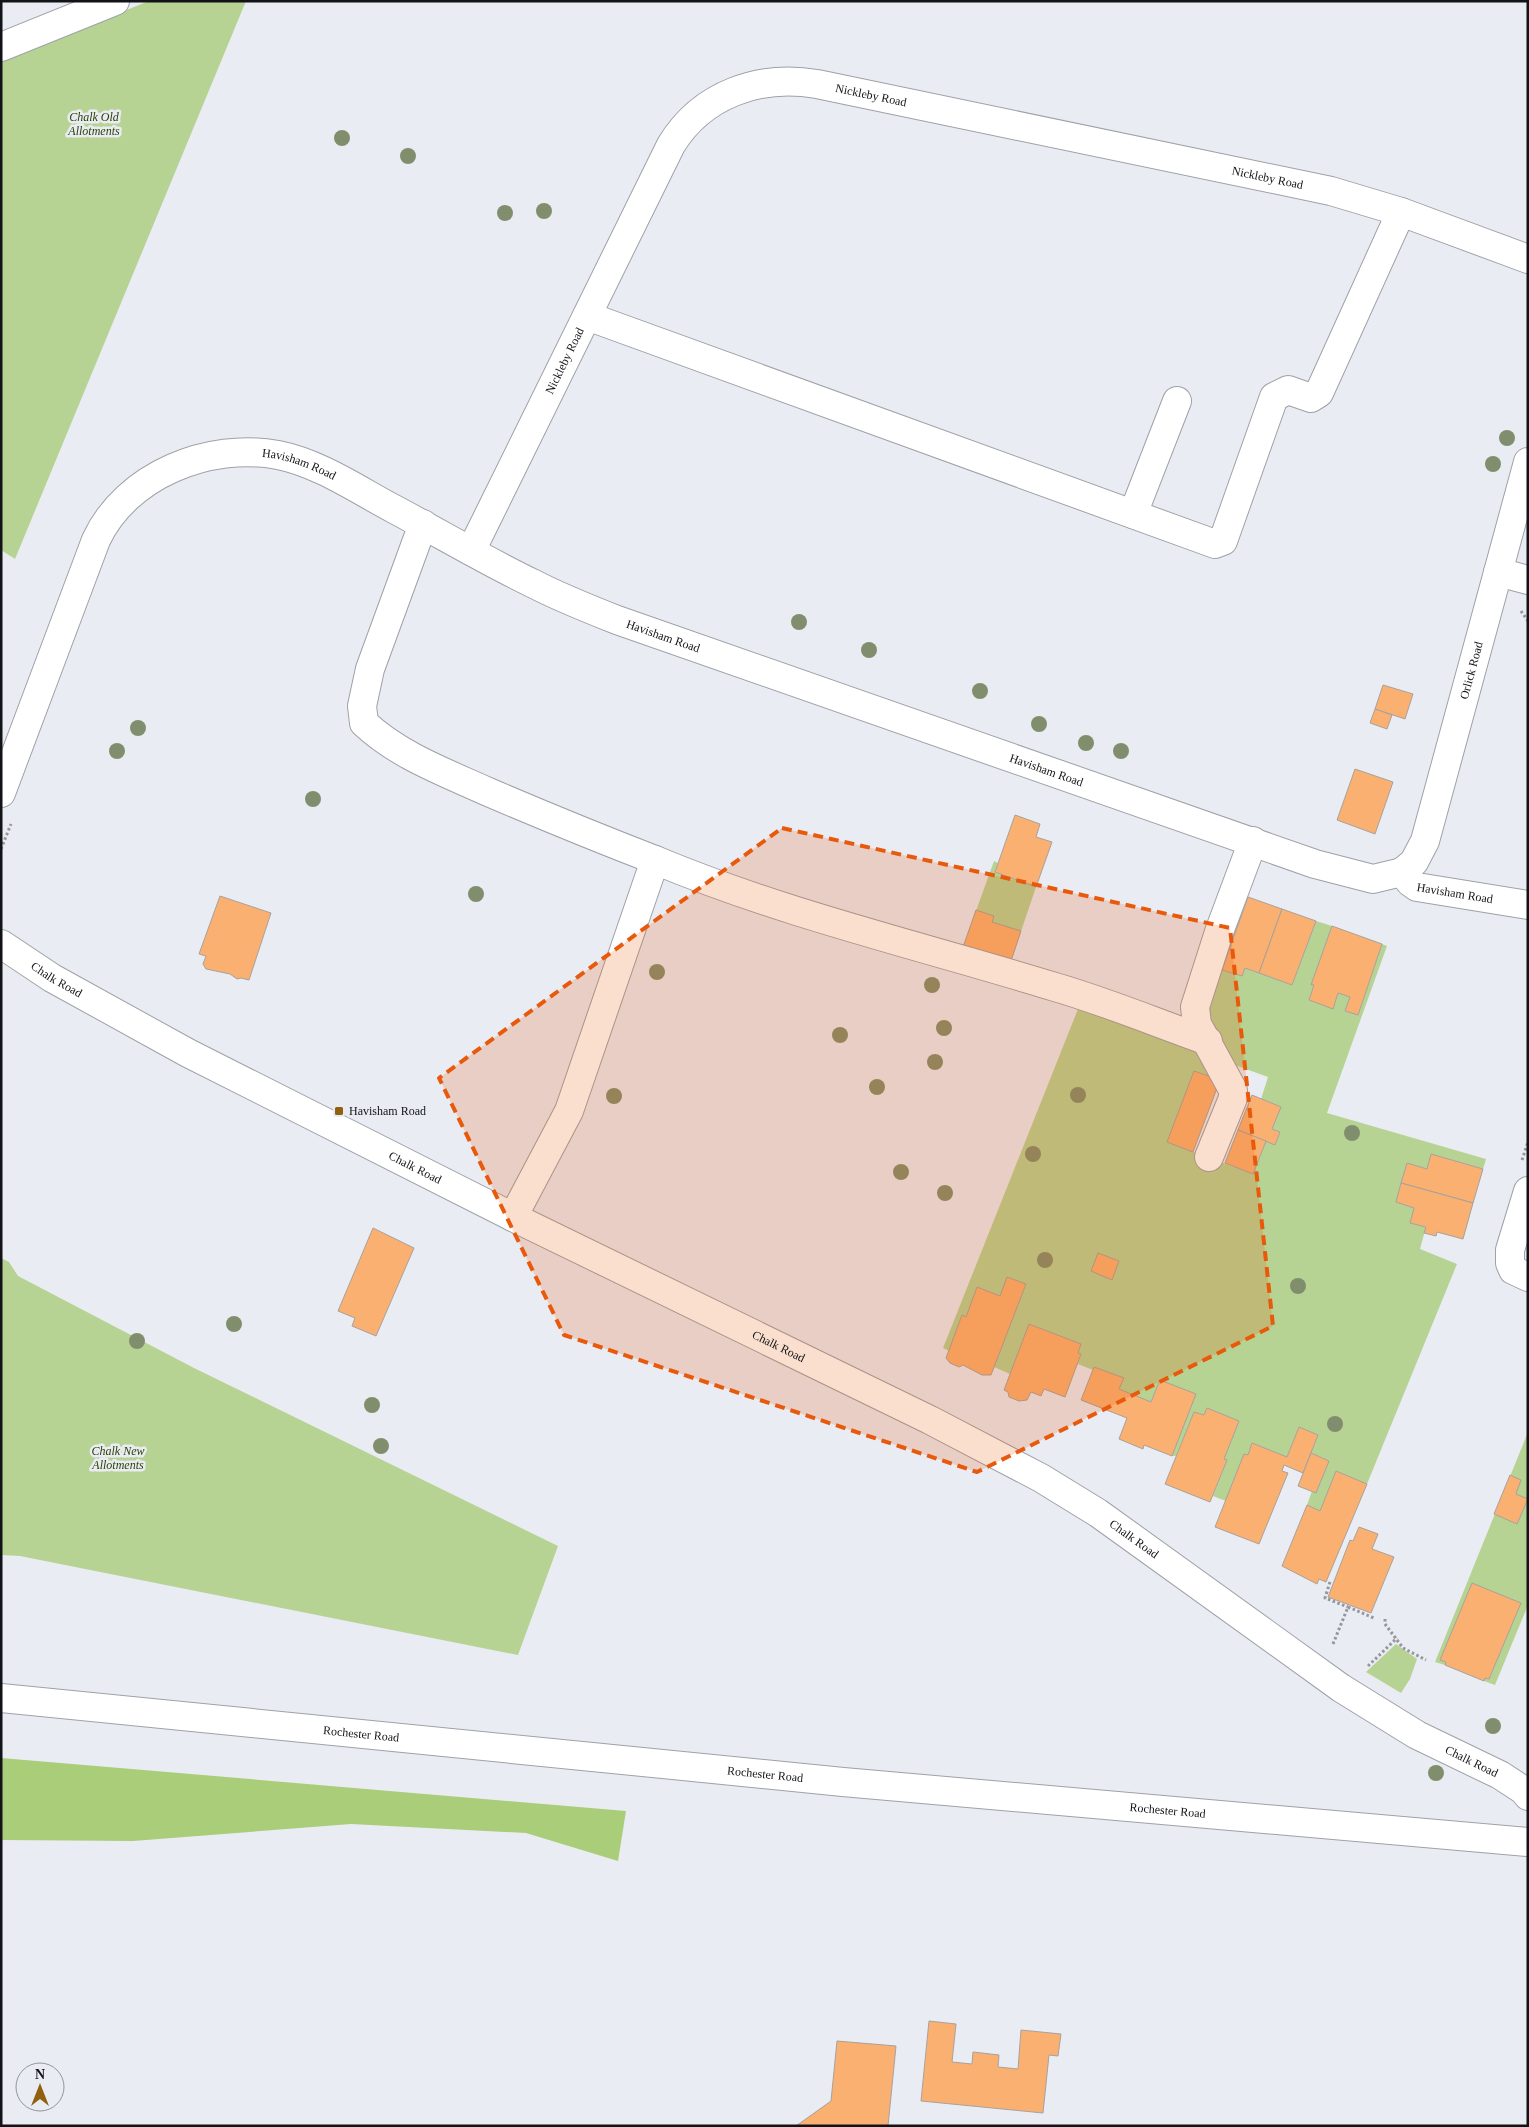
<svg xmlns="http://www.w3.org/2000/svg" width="1529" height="2127" font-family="Georgia,serif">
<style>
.green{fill:#b7d394}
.forest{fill:#a9cd78}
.building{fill:#fab070;stroke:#a8a19d}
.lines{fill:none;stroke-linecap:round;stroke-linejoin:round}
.minor-casing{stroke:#9ea1a7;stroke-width:30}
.major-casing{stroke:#9ea1a7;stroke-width:30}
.path{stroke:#94969c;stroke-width:3;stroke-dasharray:2.5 2.5;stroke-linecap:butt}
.minor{stroke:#fff;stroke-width:28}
.major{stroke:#fff;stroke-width:28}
.tree{fill:#818e6d}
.marked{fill:#e8590c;fill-opacity:0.2;stroke:#e8590c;stroke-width:4;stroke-dasharray:10 6;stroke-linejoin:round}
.poi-dot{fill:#91610f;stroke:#e9ecf3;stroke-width:2}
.labels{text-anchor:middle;stroke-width:5;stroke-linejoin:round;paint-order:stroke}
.street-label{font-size:12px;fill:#121316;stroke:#e9ecf3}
.park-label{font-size:12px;font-style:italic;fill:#2c4100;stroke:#e9ecf3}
.poi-label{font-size:12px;fill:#121316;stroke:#e9ecf3;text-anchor:start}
</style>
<rect width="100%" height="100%" fill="#e9ecf3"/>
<g class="green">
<polygon points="149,1 246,1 15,559 1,550 1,60"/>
<polygon points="994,861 998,863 995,872 1036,887 1010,964 963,947"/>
<polygon points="1234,914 1242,916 1222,970 1241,976 1245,968 1292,985 1316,921 1332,926 1312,984 1314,985 1309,1000 1333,1008 1338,993 1350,997 1345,1011 1358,1015 1382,944 1387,946 1327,1113 1486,1159 1483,1169 1431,1154 1427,1169 1407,1163 1396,1202 1414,1208 1410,1223 1426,1227 1420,1249 1457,1264 1367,1484 1336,1471 1320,1511 1307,1505 1312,1491 1316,1493 1329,1461 1311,1453 1318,1435 1299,1427 1287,1457 1252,1443 1248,1455 1244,1454 1226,1501 1213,1496 1227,1460 1224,1459 1239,1421 1207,1408 1204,1415 1194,1412 1176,1456 1172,1456 1160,1380 1151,1402 1119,1389 1123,1378 1094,1367 1093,1370 1078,1364 1081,1354 1078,1353 1081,1344 1030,1324 1010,1374 994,1367 1026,1284 1008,1277 1000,1296 977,1287 966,1317 962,1316 949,1351 943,1348 1080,1004 1194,1047 1216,1079 1194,1071 1167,1142 1253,1174 1266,1141 1275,1144 1280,1132 1272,1129 1280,1107 1261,1099 1268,1077 1232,1064 1221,1047 1204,1004"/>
<polygon points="1,1258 9,1262 18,1276 194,1368 558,1546 518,1655 20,1556 1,1555"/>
<polygon points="1528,1432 1528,1605 1495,1685 1484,1681 1485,1678 1489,1679 1521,1603 1440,1660 1446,1662 1445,1665 1435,1662"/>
<polygon points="1396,1644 1417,1659 1410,1679 1401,1693 1366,1672"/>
</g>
<polygon class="forest" points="1,1758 626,1811 618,1861 526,1833 351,1824 133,1841 1,1840"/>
<g class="building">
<polygon points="1383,685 1413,694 1405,719 1375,709"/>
<polygon points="1375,709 1392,715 1387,729 1370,723"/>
<polygon points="1355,769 1393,782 1375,834 1337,820"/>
<polygon points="1015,815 1040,824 1036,837 1052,842 1036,887 995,872"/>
<polygon points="220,896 271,913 249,980 241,978 237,979 230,974 206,969 203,964 206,956 199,954"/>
<polygon points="1248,897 1282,909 1259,973 1245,968 1242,976 1222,970"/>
<polygon points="1282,909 1316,921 1292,985 1259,973"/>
<polygon points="976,910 994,916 992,922 1021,931 1010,964 963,947"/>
<polygon points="1332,926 1382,944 1358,1015 1345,1011 1350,997 1338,993 1333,1009 1309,1000 1314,985 1311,985"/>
<polygon points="1194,1071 1220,1080 1193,1152 1167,1142"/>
<polygon points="1252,1095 1281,1107 1272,1129 1280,1132 1275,1145 1238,1130"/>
<polygon points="1238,1130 1266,1141 1253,1174 1225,1163"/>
<polygon points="1431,1154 1483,1169 1473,1203 1401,1183 1407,1163 1427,1169"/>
<polygon points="1401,1183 1473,1203 1463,1239 1437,1232 1436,1236 1424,1233 1426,1227 1410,1223 1414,1208 1396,1202"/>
<polygon points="373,1228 414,1248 376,1336 352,1326 355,1318 338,1311"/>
<polygon points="1098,1253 1119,1261 1112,1280 1091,1271"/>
<polygon points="1007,1277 1026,1284 991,1375 982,1375 963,1365 959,1367 950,1363 946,1358 962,1315 966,1317 977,1287 1000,1296"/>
<polygon points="1029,1324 1081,1344 1078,1353 1081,1354 1065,1397 1044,1389 1041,1396 1031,1392 1027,1400 1019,1401 1009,1397 1008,1392 1004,1390"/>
<polygon points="1094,1367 1124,1378 1119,1389 1151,1402 1160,1380 1196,1394 1172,1456 1144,1445 1143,1449 1119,1439 1127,1418 1081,1400"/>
<polygon points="1207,1408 1239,1421 1224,1459 1227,1460 1210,1502 1165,1484 1194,1412 1204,1415"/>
<polygon points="1299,1427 1318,1435 1303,1473 1284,1465 1282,1471 1288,1473 1259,1544 1215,1527 1244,1454 1248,1455 1252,1443 1287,1457"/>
<polygon points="1311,1453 1329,1461 1316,1493 1298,1486"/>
<polygon points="1336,1471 1367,1484 1326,1582 1319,1579 1317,1584 1282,1566 1307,1505 1320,1511"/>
<polygon points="1510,1475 1521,1480 1516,1494 1528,1499 1517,1524 1494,1514"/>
<polygon points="1359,1527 1378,1534 1372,1549 1394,1557 1371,1613 1328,1597 1350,1540 1353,1541"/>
<polygon points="1472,1583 1521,1603 1489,1679 1485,1678 1484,1681 1445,1665 1446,1662 1440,1660"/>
<polygon points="929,2021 956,2024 952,2062 972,2064 973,2052 999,2055 998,2067 1018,2069 1021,2030 1061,2034 1058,2056 1049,2055 1043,2113 921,2101"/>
<polygon points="837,2041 896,2046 888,2126 796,2126 831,2101"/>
</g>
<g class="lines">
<defs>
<g id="minor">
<polyline points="1,47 115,1"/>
<polyline points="587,316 1215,544 1223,541 1274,397 1288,390 1311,398 1319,393 1401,212"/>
<polyline points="1133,514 1177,401"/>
<path d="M 423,524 L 370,669 L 362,706 L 364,723 C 398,755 444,772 486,791 C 542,815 598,838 655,860"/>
<path id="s1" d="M 471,551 L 671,145 C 702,94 760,74 817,84 L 1331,191 L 1401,212 L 1528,259"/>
<polyline points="1498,572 1528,580"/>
<path id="s2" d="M 1,793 L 96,540 C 126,475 209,442 278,455 C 319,463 358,490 394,509 C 441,534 486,561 534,584 C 561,598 589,609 617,620 L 1315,864 L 1373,879 L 1402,872 L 1410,882 L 1417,887 L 1528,905"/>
<path id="s3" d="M 1402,872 L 1414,862 L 1425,841 L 1528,462"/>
<path id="s4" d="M 1,944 L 52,978 L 188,1053 L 513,1217 L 930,1420 L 1041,1478 L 1098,1513 L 1341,1688 L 1417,1735 L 1500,1775 L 1523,1790 L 1528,1796"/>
<polyline points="1209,1157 1233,1098 1233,1090 1197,1024 1195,1007 1219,932 1253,841"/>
<polyline points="1528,1191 1510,1250 1510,1263 1513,1270 1528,1277"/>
<path d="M 513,1217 L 569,1111 L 655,860 C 784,914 922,946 1055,987 C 1107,1002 1157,1023 1208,1041"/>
</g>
<g id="major">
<path id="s5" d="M 1,1698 L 843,1782 L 1528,1842"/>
</g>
</defs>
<use href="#minor" class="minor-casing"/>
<use href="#major" class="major-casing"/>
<g class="path">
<polyline points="1521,611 1528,621"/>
<polyline points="1,849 11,824"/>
<polyline points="1522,1160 1528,1142"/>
<polyline points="1330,1582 1325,1598 1348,1607"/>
<polyline points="1385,1619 1385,1624 1403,1648 1426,1660"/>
<polyline points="1333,1644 1348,1607 1374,1618"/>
<polyline points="1368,1666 1397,1638"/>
</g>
<use href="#minor" class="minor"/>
<use href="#major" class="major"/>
</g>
<g class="tree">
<circle cx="342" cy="138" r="8"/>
<circle cx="408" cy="156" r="8"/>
<circle cx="544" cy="211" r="8"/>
<circle cx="505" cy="213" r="8"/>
<circle cx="1507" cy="438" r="8"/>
<circle cx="1493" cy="464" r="8"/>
<circle cx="799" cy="622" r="8"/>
<circle cx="869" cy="650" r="8"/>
<circle cx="980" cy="691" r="8"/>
<circle cx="1039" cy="724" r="8"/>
<circle cx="138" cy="728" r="8"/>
<circle cx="1086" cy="743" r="8"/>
<circle cx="117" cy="751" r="8"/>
<circle cx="1121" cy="751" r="8"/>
<circle cx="313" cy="799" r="8"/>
<circle cx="476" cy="894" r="8"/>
<circle cx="657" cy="972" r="8"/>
<circle cx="932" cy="985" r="8"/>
<circle cx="944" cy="1028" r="8"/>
<circle cx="840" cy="1035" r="8"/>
<circle cx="935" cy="1062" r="8"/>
<circle cx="877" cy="1087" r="8"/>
<circle cx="1078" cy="1095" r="8"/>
<circle cx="614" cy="1096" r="8"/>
<circle cx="1352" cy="1133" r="8"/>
<circle cx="1033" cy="1154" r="8"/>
<circle cx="901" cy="1172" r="8"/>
<circle cx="945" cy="1193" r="8"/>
<circle cx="1045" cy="1260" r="8"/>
<circle cx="1298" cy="1286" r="8"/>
<circle cx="234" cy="1324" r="8"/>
<circle cx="137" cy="1341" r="8"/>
<circle cx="372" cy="1405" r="8"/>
<circle cx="1335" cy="1424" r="8"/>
<circle cx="381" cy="1446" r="8"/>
<circle cx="1493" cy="1726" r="8"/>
<circle cx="1436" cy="1773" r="8"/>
</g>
<path class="marked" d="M 782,828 L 1230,928 L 1273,1326 L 977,1472 L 564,1335 L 439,1078 Z"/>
<rect class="poi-dot" x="334" y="1106" width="10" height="10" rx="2.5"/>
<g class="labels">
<g class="street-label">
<text dy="4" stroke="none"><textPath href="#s1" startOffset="676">Nickleby Road</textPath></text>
<text dy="4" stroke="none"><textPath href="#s1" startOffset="1081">Nickleby Road</textPath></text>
<text dy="4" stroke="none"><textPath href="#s1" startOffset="212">Nickleby Road</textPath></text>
<text dy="4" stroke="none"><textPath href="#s2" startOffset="508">Havisham Road</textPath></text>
<text dy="4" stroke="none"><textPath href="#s2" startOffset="912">Havisham Road</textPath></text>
<text dy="4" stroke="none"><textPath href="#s3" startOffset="216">Orlick Road</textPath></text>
<text dy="4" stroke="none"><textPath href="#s2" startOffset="1318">Havisham Road</textPath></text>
<text dy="4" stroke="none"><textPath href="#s2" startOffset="1752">Havisham Road</textPath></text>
<text dy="4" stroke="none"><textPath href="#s4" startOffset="66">Chalk Road</textPath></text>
<text dy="4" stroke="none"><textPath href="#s4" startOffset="471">Chalk Road</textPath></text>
<text dy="4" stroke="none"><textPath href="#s4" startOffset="876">Chalk Road</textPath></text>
<text dy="4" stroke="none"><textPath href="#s4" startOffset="1281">Chalk Road</textPath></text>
<text dy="4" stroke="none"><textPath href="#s5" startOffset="362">Rochester Road</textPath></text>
<text dy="4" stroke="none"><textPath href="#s4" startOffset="1686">Chalk Road</textPath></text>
<text dy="4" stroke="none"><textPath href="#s5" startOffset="768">Rochester Road</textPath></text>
<text dy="4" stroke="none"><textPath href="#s5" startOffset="1172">Rochester Road</textPath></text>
</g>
<g class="park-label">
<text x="94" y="121">Chalk Old<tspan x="94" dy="14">Allotments</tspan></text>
<text x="118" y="1455">Chalk New<tspan x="118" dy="14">Allotments</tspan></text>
</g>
<g class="poi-label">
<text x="349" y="1115">Havisham Road</text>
</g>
</g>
<rect width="1529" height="2127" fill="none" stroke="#121316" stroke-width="5"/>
<g transform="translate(40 2087)"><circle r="24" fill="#e9ecf3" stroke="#93959b"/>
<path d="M0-4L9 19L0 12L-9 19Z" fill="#91610f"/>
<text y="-8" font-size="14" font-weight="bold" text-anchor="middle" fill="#121316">N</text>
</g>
</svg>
